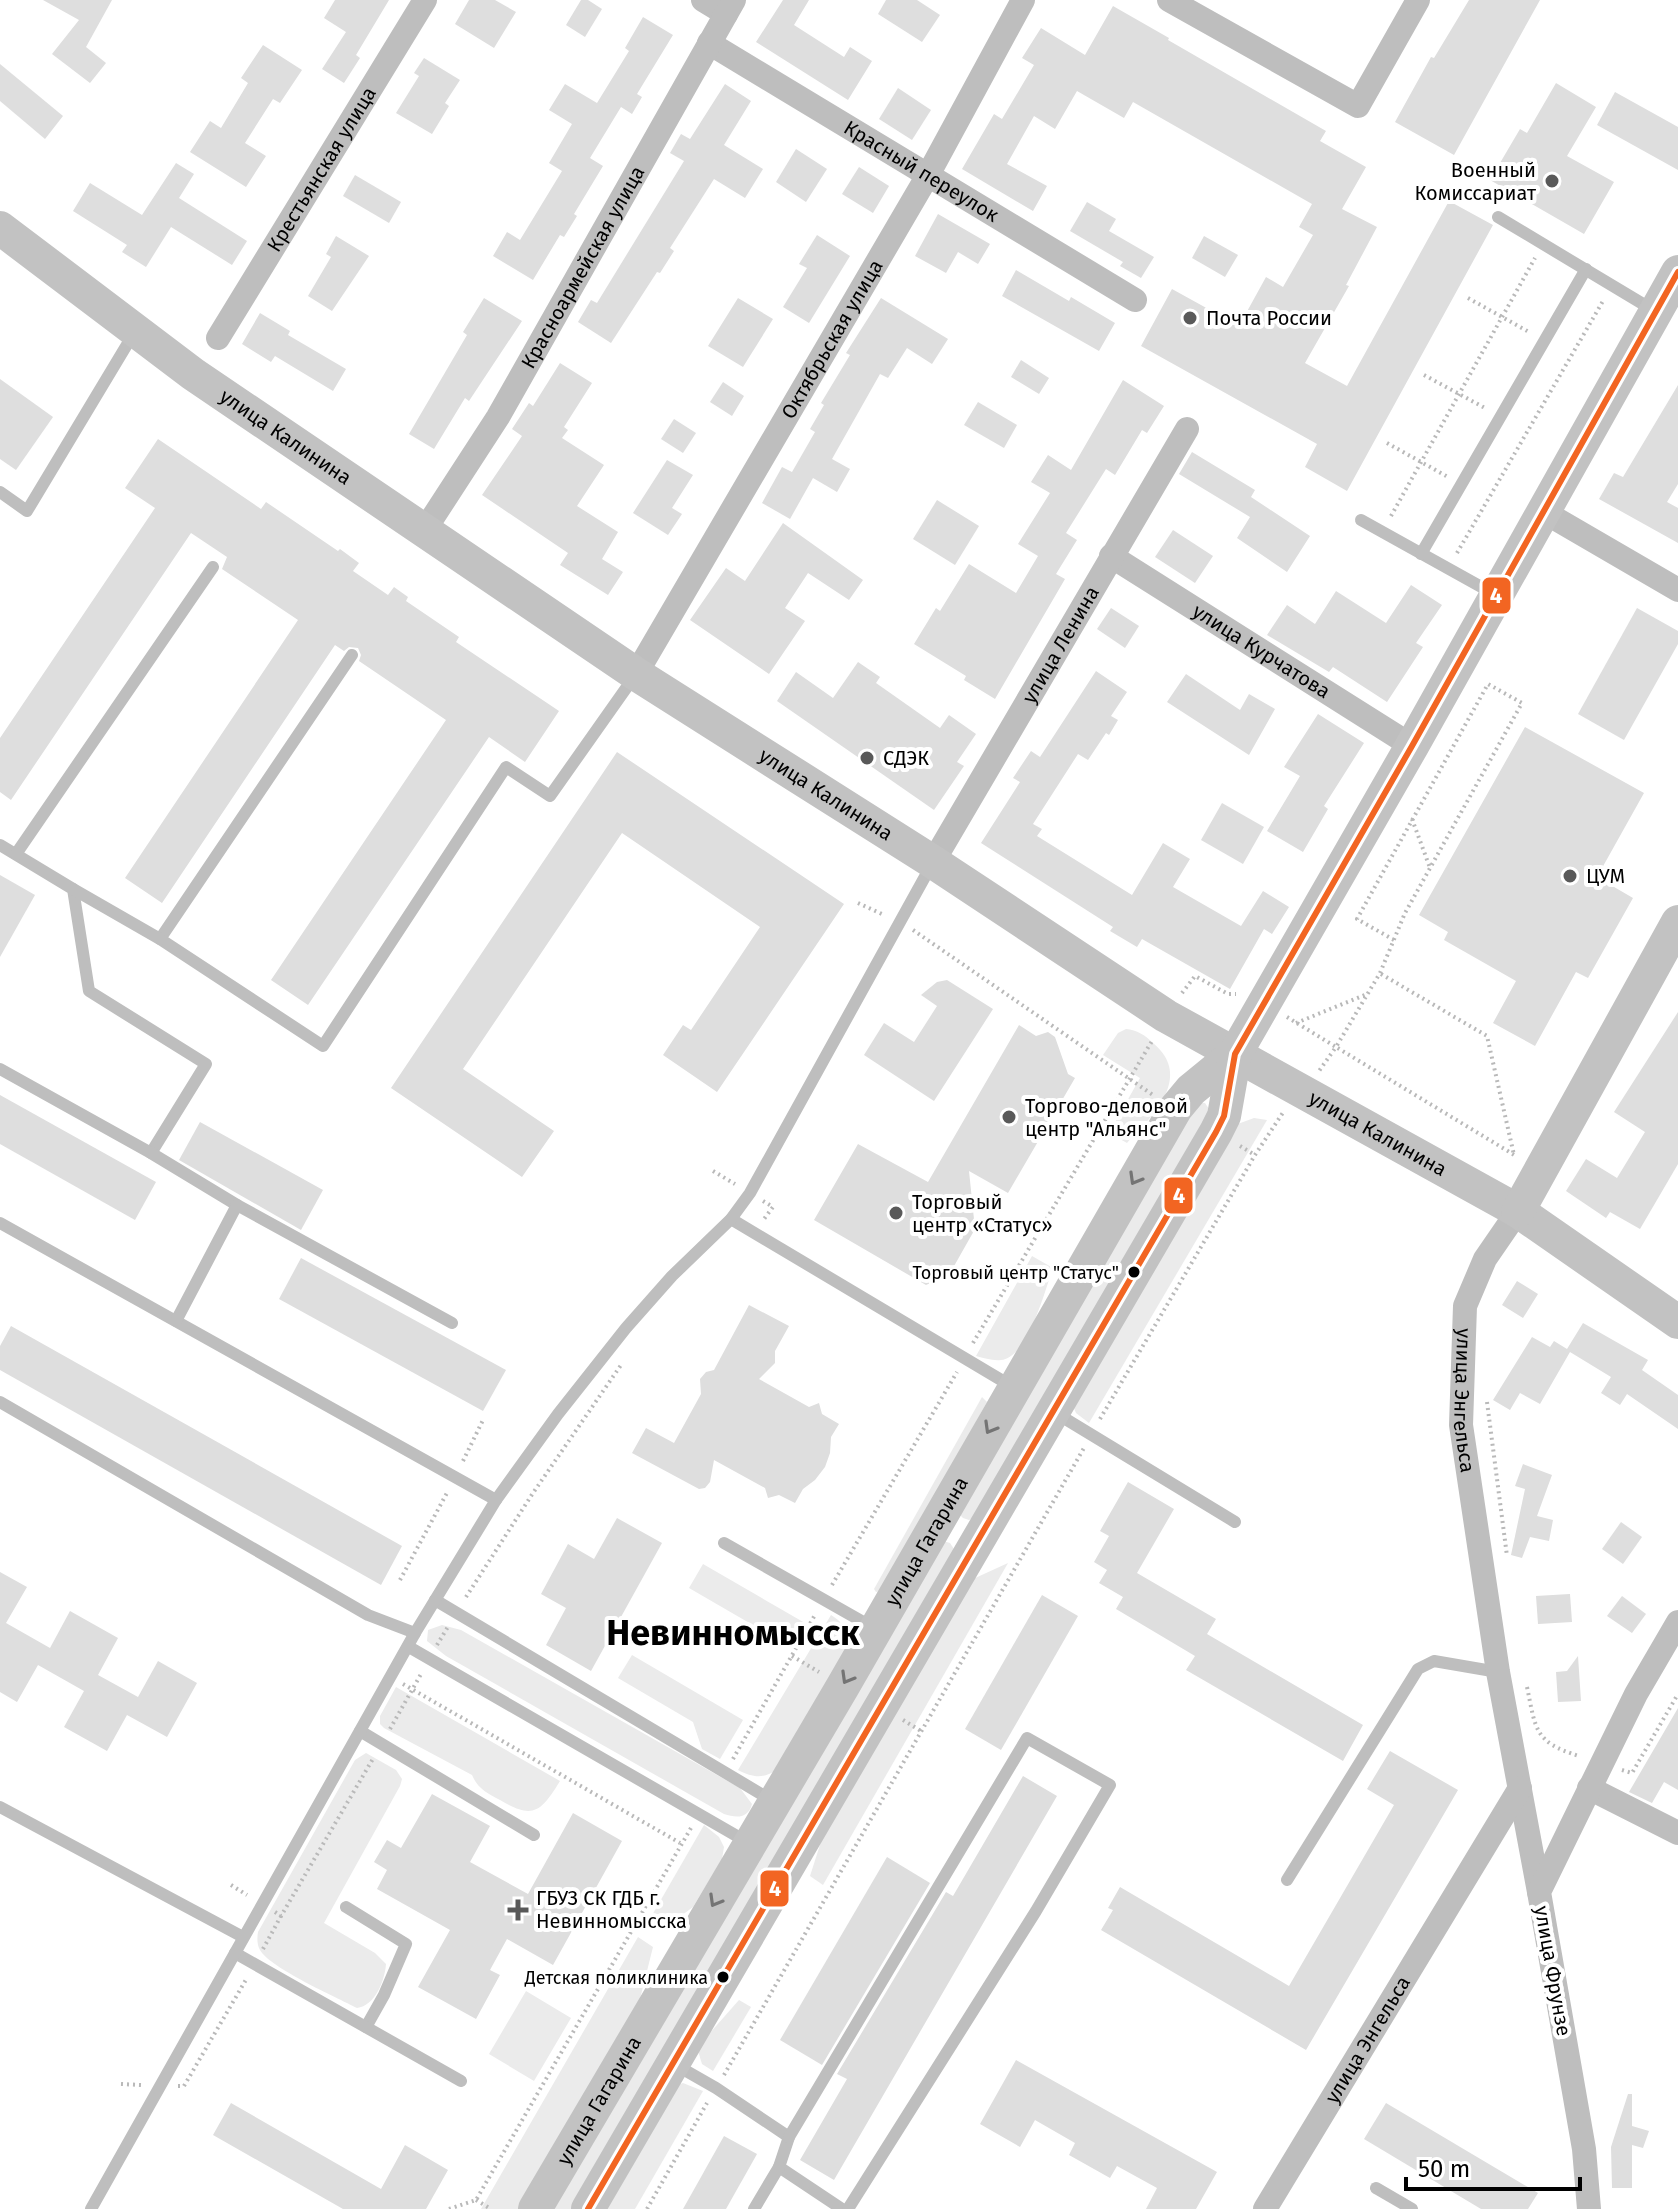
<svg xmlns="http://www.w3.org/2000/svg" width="1678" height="2209" font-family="'Fira Sans',sans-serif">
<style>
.green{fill:#ebebeb}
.building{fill:#dedede}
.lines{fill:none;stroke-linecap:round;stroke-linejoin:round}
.path{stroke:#b9b9b9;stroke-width:4;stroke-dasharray:2 4;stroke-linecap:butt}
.lane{stroke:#bebebe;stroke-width:12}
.street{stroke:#bebebe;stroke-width:24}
.secondary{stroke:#c2c2c2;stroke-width:34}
.bus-1-casing{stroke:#fff;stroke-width:12}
.bus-1{stroke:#f26522;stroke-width:6}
.oneway{stroke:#747474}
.poi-dot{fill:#595959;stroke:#fff;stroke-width:3}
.bus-dot{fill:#000;stroke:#fff;stroke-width:3}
.labels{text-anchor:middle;stroke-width:8;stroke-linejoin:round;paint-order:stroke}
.bus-label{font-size:18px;fill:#000;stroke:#fff;text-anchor:end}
.street-label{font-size:20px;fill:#000;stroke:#fff}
.poi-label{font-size:20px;fill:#000;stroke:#fff;text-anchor:start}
.town-label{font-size:36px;font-weight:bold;fill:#000;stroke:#fff}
.line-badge{stroke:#fff;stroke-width:3}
.badge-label{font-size:22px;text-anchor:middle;font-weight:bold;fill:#fff}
</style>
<rect width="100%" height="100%" fill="#fff"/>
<g class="green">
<path d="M 1126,1029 C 1137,1030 1145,1035 1153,1043 C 1194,1077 1152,1117 1127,1143 L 1109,1133 L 1140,1078 L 1103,1055 L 1118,1033 Z"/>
<polygon points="1198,1102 1205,1103 1209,1109 1209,1116 975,1517 969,1520 963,1518 957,1512"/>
<polygon points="1254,1118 1267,1120 1089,1423 1076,1413 1073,1406 1235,1125"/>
<path d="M 1032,1256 L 1053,1268 C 1045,1290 1028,1357 1001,1360 C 993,1361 984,1358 976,1356 Z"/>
<polygon points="982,1397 987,1402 881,1591 876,1592 874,1589"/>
<polygon points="943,1541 950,1543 954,1549 574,2209 551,2209"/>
<polygon points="1008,1563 823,1885 810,1876 827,1823 973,1579"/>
<polygon points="703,1564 805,1623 791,1647 689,1588"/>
<path d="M 831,1615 C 845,1624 849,1631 847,1648 L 778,1769 C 763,1779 754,1778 738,1770 Z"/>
<path d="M 442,1625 L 461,1630 L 740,1788 L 752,1804 C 748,1819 736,1818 724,1814 L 446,1656 L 427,1641 L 428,1630 Z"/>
<polygon points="632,1655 743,1720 720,1759 702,1749 693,1722 618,1678"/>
<path d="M 396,1687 L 560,1781 C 541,1812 533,1820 500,1800 C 487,1793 478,1789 472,1775 L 384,1728 L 380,1724 L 380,1716 Z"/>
<path d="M 366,1753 L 396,1770 L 402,1779 L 400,1786 L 324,1923 L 375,1953 L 386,1964 C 385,1980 375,2006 357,2008 C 336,1997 270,1968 260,1950 C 257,1945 257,1938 258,1932 L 355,1760 Z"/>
<polygon points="704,1825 719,1837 724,1847 722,1859 693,1907 666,1927 651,1917"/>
<polygon points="638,1937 653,1947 640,1999 518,2209 481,2209"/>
<polygon points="526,1991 571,2018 534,2081 489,2054"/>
<polygon points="739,2000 751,2007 713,2071 702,2064 698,2051 709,2034"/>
<polygon points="683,2083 703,2091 635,2209 606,2209 677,2085"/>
</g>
<g class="building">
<polygon points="43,0 112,0 86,47 106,63 90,83 52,54 79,20"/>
<polygon points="335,0 389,0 356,55 360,58 344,83 322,69 346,32 324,18"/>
<polygon points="469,0 495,0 516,12 494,48 455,24"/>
<polygon points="581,0 588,0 602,9 585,37 566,25"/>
<polygon points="783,0 809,0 794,25 844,57 850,47 872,61 848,100 756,42"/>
<polygon points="886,0 917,0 940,15 922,42 878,14"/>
<polygon points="1469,0 1540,0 1454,155 1395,122 1431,57 1434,58"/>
<polygon points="1113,6 1169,38 1168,40 1326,131 1320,141 1366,167 1342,209 1377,227 1346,285 1349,286 1305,363 1347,386 1449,201 1493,225 1347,491 1305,467 1317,444 1141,346 1172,289 1239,326 1266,277 1283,287 1313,235 1299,227 1312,204 1133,102 1124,118 1077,91 1055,129 1034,116 1007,164 1047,186 1033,211 962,169 994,114 1002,119 1034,65 1022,58 1041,28 1085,55"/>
<polygon points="643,17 673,35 637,94 642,97 632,114 621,107 590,158 603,166 574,214 577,216 564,237 560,235 533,280 493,256 507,232 520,240 562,171 549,163 572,124 549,110 565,84 597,103 629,51 625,48"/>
<polygon points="263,45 302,70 280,103 273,99 245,143 266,156 246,187 190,152 210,121 221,128 248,83 241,78"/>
<polygon points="424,58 460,80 445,103 449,106 432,134 396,113 419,76 414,73"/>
<polygon points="0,64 63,116 45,139 0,101"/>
<polygon points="1556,83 1596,107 1567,156 1614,182 1584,234 1490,180 1520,129 1527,133"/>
<polygon points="725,84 751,101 724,145 763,169 745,198 714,179 670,248 674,251 660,273 657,272 611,343 578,322 591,300 597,303 684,161 670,153 681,134 690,139"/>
<polygon points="898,88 931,110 912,140 879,119"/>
<polygon points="1615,92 1678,127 1678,170 1597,125"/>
<polygon points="796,149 827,169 806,202 776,182"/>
<polygon points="176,163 194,174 179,198 247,241 232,265 171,227 146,267 122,252 127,245 73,211 90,183 142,215"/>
<polygon points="859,167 889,186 873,213 842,194"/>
<polygon points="355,175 401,202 389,223 343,196"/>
<polygon points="1087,202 1116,219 1109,231 1154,257 1141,278 1120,266 1123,262 1070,231"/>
<polygon points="938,214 990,244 978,264 958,252 946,273 915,256"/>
<polygon points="817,235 850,256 809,323 783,307 807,268 799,264"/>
<polygon points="336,236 369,256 332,311 308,296 331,257 326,254"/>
<polygon points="1204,236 1238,255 1225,277 1192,258"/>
<polygon points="1016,270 1069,301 1071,297 1115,323 1099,351 1002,296"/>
<polygon points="484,298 522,321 469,401 465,398 434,449 409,434 467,335 463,332"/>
<polygon points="738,298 773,319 743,367 708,346"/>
<polygon points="881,298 948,339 932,364 907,348 888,378 880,374 832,459 850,469 837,492 813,478 790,519 762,503 782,467 792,472 815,432 810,429 824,405 821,403 850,355 846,353"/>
<polygon points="260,313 290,331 288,335 346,369 333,391 275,356 271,362 242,344"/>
<polygon points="1021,360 1049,378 1039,394 1011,377"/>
<polygon points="560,363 592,383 564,427 568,430 562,438 604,465 577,506 618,532 602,559 623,572 608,595 560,565 568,553 482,495 522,436 512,429 529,403 533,406"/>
<polygon points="0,379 53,417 16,470 0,459"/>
<polygon points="1123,380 1164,406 1147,433 1142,430 1115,475 1106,469 1066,533 1077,540 1056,574 1065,579 995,699 964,680 966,676 914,644 936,608 940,611 969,564 1016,593 1038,556 1018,544 1050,493 1031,482 1048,455 1071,470"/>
<polygon points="723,382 744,396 732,416 710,402"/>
<polygon points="1678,385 1678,484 1667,502 1678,508 1678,543 1599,499 1614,473 1623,477"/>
<polygon points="978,402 1017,425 1004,448 964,425"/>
<polygon points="674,419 696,433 683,453 661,439"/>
<polygon points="158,439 261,509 266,502 338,551 340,549 359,563 353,571 388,595 394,587 408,597 406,601 459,637 456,642 559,711 525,762 489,737 308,1005 271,980 446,720 359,661 361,655 358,648 349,647 344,651 335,645 162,903 125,878 298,620 222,569 227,557 191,533 11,800 0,792 0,738 155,508 125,488"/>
<polygon points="1192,452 1255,490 1251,497 1310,536 1287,572 1237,538 1250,517 1179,474"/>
<polygon points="667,460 693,475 672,508 682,514 668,535 633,513"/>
<polygon points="937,500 979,526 955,565 913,539"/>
<polygon points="783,523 863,580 849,600 808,573 785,608 805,621 769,674 690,620 726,568 745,581"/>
<polygon points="1173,530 1213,556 1195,583 1155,557"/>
<polygon points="1411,585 1442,605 1416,643 1423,647 1387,702 1333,667 1329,672 1267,635 1287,605 1315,624 1336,591 1386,623"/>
<polygon points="1111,608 1139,626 1125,648 1097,629"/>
<polygon points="1637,608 1678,631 1678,644 1624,740 1578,714"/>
<polygon points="858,662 880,677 876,683 940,728 949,715 976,734 957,762 964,766 934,810 777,701 796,672 833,698"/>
<polygon points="1096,671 1127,692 1111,716 1118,720 1109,735 1106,733 1088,760 1078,754 1033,824 1042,829 1037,836 1132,895 1163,843 1190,859 1173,887 1241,926 1263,891 1289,907 1272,934 1264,929 1230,989 1142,939 1137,947 1110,931 1113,927 981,843 1020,782 1013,778 1031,751 1040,757"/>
<polygon points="1186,674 1240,710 1249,694 1275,709 1249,755 1167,702"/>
<polygon points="1318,714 1364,743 1324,806 1328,809 1303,852 1267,831 1300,776 1284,767"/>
<polygon points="1525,727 1644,793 1597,877 1633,898 1588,978 1576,972 1535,1046 1493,1023 1516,981 1444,940 1448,932 1419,915"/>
<polygon points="617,752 844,904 717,1092 663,1055 683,1025 691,1030 760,927 622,833 463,1069 554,1131 522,1177 391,1088"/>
<polygon points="1222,803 1264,827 1243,864 1201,840"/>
<polygon points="0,875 35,895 0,957"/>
<polygon points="947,980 993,1009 934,1101 864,1055 884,1023 914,1042 937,1006 921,995 937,982"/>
<polygon points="1678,1012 1678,1164 1640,1229 1610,1212 1606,1218 1566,1191 1586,1159 1617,1178 1645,1132 1614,1112"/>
<polygon points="1019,1025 1036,1036 1048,1032 1055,1037 1068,1074 1075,1078 1008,1193 969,1171 975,1229 949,1275 926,1285 814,1220 858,1144 928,1182"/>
<polygon points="0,1095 156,1182 135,1220 0,1144"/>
<polygon points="200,1122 323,1190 301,1230 179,1160"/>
<polygon points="301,1258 506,1370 483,1411 279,1299"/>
<polygon points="1517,1281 1538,1294 1523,1318 1502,1305"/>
<polygon points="749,1305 789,1326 775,1351 775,1363 759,1379 809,1407 819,1403 822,1414 839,1424 831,1437 830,1453 825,1467 815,1480 803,1489 795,1503 779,1495 768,1498 765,1488 714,1460 710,1482 705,1488 699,1489 632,1453 646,1428 674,1443 701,1394 700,1379 706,1372 714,1370"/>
<polygon points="1583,1323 1648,1360 1642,1370 1678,1395 1678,1429 1627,1394 1620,1405 1601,1393 1611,1377 1570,1352 1540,1404 1520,1393 1510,1410 1493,1400 1532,1337 1550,1347 1554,1341 1567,1349"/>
<polygon points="11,1326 402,1546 381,1585 0,1370 0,1346"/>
<polygon points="1523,1464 1552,1475 1537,1516 1553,1520 1549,1541 1530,1537 1522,1558 1511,1555 1525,1489 1515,1486"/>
<polygon points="1128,1482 1174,1509 1137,1573 1216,1619 1207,1634 1363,1725 1343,1761 1186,1670 1195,1656 1116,1609 1123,1597 1099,1583 1107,1570 1094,1562 1109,1536 1100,1531"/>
<polygon points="617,1518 662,1543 591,1671 546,1645 566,1608 541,1594 568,1544 594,1559"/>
<polygon points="1621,1522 1642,1537 1623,1564 1602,1549"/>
<polygon points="0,1572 27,1587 6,1623 50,1648 70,1611 118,1638 98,1675 138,1697 158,1661 197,1683 167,1737 127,1715 107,1751 64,1727 84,1691 38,1665 17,1702 0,1692"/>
<polygon points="1570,1594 1572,1622 1538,1624 1536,1596"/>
<polygon points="1042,1595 1078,1616 1001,1750 965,1729"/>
<polygon points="1622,1596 1646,1614 1632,1633 1607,1616"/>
<polygon points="1578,1656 1581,1701 1558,1702 1556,1672 1567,1671"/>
<polygon points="1678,1708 1678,1790 1664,1782 1652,1803 1629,1792"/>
<polygon points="1390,1751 1458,1790 1306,2050 1101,1930 1113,1910 1108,1908 1120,1887 1289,1986 1394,1805 1367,1789"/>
<polygon points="1023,1776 1057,1796 834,2180 800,2160 847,2079 837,2074 946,1892 953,1896"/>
<polygon points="432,1794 490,1826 470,1862 528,1894 573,1813 622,1841 553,1965 507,1939 490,1970 500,1975 476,2019 418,1987 450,1930 377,1889 387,1870 374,1862 387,1840 401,1848"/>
<polygon points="887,1857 930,1883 822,2065 780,2040"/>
<polygon points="1016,2060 1217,2172 1196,2209 1146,2209 1157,2188 1117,2166 1110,2178 1069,2155 1075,2143 1035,2120 1020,2147 980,2124"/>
<polygon points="1628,2094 1632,2094 1632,2126 1649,2131 1643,2148 1632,2145 1632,2188 1612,2188 1611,2147"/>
<polygon points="231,2103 381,2189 405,2145 448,2170 426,2209 343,2209 213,2135"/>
<polygon points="1386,2103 1538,2193 1528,2209 1481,2209 1364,2139"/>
<polygon points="724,2136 757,2154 726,2209 683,2209"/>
</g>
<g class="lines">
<g class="path">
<polyline points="1468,298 1529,332"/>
<polyline points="1424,375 1485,408"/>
<polyline points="1387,443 1448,477"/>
<polyline points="1391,516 1535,258"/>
<polyline points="1457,553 1603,301"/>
<polyline points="1412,819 1430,868"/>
<polyline points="858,903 884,915"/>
<polyline points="913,930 1153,1095"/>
<polyline points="1394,940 1357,919 1488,684 1522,703 1405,913 1380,973 1336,1047 1516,1156"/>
<polyline points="1381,974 1487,1036 1514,1155"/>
<polyline points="1182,993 1195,976 1228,994 1236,994"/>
<polyline points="1287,1017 1336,1047 1319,1071"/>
<polyline points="1296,1023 1365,995"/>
<polyline points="1240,1146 1255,1155"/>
<polyline points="713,1171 735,1184"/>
<polyline points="763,1201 773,1207 764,1219"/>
<polyline points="973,1343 1152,1041"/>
<polyline points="1487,1402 1507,1556"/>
<polyline points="1100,1419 1255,1155 1284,1111"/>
<polyline points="463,1461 483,1420"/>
<polyline points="400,1580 448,1491"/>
<polyline points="832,1585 957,1372"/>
<polyline points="466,1597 533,1493 621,1365"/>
<polyline points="437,1645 449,1625"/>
<polyline points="792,1656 819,1672"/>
<polyline points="403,1684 680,1843"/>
<path d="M 1527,1687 C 1536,1730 1534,1742 1579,1756"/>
<polyline points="903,1720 921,1731"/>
<polyline points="390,1729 421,1674"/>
<polyline points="733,1759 816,1613"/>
<polyline points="1622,1770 1632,1773 1678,1694"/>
<polyline points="231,1885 247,1895"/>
<polyline points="275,1912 281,1916 374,1757"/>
<polyline points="263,1949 281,1916"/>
<polyline points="724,2075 1084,1448"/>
<polyline points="121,2084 141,2085"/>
<polyline points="178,2086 184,2086 247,1978"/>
<polyline points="476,2200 491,2209"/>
<polyline points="449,2209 476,2200 691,1828"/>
<polyline points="647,2209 707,2103"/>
</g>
<g class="lane">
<polyline points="1498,217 1653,310"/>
<polyline points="0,492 27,511 134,333"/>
<polyline points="1361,520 1494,594"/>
<polyline points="1421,554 1586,269"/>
<polyline points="352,655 160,939 323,1046 506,767 550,796 634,677"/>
<polyline points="0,845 73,889 89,991 206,1064 151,1153"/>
<polyline points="16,854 213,567"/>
<polyline points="73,889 160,939"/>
<polyline points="0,1069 151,1153 237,1205"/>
<polyline points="731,1219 1013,1387"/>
<polyline points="0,1223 496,1500"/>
<polyline points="176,1321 237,1205 452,1323"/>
<polyline points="0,1402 368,1615 415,1633"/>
<polyline points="1054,1412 1235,1522"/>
<polyline points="724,1543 872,1627"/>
<polyline points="435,1600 773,1801"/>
<polyline points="409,1647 749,1843"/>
<polyline points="360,1731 534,1835"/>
<polyline points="0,1807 243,1937"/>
<polyline points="1287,1880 1418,1669 1434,1661 1498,1672"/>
<polyline points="346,1907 406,1944 384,1995 366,2027"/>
<polyline points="235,1953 461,2081"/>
<polyline points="674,2064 716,2088 789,2137 779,2167 842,2209"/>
<polyline points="789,2137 1027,1738 1110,1785 1036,1911 848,2209"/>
<polyline points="1376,2188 1412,2209"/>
<polyline points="91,2209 415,1633 496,1500 558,1414 626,1328 672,1276 731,1219 750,1193 932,864"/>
<polyline points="754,2209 779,2167"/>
</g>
<g class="street">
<polyline points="703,0 726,14"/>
<polyline points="1169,0 1358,106 1418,0"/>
<path id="s1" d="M 709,43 L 1135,300"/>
<path id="s2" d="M 218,338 L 425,0"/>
<polyline points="1544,512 1678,590"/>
<path id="s3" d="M 424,531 L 498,417 L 734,0"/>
<path id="s4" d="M 1111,556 L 1412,746"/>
<path id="s5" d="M 636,674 L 928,175 L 1023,0"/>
<path id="s6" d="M 933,862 L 1187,429"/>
<path id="s7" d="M 1518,1211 L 1485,1259 L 1465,1306 L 1461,1425 L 1498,1672 L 1539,1892"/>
<polyline points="1589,1788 1678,1833"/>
<path id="s8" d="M 1265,2209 L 1520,1788"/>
<polyline points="1589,2209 1584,2149 1539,1892 1636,1694 1678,1622"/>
</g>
<g class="secondary">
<path id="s9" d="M 0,228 L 193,374 L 636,674 L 933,862 L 1166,1016 L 1518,1211 L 1678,1322"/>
<polyline points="1518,1211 1678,922"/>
<path id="s10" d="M 535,2209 L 843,1686 L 1176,1108 L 1191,1090 L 1235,1054"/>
<polyline points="588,2209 1216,1132 1224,1116 1235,1054 1412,746 1678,272"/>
</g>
<defs>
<polyline id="bus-1" points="588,2209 1216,1132 1224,1116 1235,1054 1412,746 1678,272"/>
</defs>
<use href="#bus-1" class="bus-1-casing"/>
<use href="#bus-1" class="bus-1"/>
</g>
<defs><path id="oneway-chevron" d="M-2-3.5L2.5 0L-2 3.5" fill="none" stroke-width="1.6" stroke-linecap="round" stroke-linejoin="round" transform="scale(2)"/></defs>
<g class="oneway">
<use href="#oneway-chevron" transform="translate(1135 1179) rotate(120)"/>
<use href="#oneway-chevron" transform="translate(990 1428) rotate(120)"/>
<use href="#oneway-chevron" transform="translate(847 1678) rotate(120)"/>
<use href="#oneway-chevron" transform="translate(715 1901) rotate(120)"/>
</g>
<g class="poi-dot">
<circle cx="1552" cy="181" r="8"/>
<circle cx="1190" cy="318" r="8"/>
<circle cx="867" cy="758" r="8"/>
<circle cx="1570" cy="876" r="8"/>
<circle cx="1009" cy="1117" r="8"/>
<circle cx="896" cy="1213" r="8"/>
<path d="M514 1898h8v8h8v8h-8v8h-8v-8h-8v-8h8z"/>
</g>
<g class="bus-dot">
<circle cx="1134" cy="1272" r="7"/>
<circle cx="723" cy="1977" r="7"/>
</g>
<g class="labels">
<g class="bus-label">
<text x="1119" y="1279">Торговый центр "Статус"</text>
<text x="708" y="1984">Детская поликлиника</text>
</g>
<g class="street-label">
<text dy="7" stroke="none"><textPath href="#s2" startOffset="198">Крестьянская улица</textPath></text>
<text dy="7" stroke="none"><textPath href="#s1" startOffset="248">Красный переулок</textPath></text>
<text dy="7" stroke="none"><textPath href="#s3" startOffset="308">Красноармейская улица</textPath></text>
<text dy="7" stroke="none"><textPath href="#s5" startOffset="388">Октябрьская улица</textPath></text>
<text dy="7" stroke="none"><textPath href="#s9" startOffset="354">улица Калинина</textPath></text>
<text dy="7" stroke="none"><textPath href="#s6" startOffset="252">улица Ленина</textPath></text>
<text dy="7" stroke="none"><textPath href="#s4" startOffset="178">улица Курчатова</textPath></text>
<text dy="7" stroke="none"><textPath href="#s9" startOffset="1002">улица Калинина</textPath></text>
<text dy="7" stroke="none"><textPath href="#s9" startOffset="1650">улица Калинина</textPath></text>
<text dy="7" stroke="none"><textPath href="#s7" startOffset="204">улица Энгельса</textPath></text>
<text dy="7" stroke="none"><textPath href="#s10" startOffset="774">улица Гагарина</textPath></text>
<text transform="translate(1553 1971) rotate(80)" y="7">улица Фрунзе</text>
<text dy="7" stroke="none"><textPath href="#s8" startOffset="198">улица Энгельса</textPath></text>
<text dy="7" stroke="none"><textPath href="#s10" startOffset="126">улица Гагарина</textPath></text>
</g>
<g class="poi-label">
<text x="1536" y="177" text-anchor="end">Военный<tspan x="1536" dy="23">Комиссариат</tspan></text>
<text x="1206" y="325">Почта России</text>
<text x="883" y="765">СДЭК</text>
<text x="1586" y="883">ЦУМ</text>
<text x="1025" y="1113">Торгово-деловой<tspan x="1025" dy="23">центр "Альянс"</tspan></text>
<text x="912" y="1209">Торговый<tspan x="912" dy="23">центр «Статус»</tspan></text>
<text x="536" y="1905">ГБУЗ СК ГДБ г.<tspan x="536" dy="23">Невинномысска</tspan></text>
</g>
<g class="town-label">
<text x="733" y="1645">Невинномысск</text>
</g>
</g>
<g class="line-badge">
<rect x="1481" y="576" width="31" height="39" rx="8" fill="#f26522"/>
<rect x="1163" y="1176" width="31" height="39" rx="8" fill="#f26522"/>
<rect x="759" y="1869" width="31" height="39" rx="8" fill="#f26522"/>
</g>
<g class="badge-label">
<text x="1496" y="603">4</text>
<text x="1179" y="1203">4</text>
<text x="775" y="1896">4</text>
</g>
<path d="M1406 2177v12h174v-12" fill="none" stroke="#000000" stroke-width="4"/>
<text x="1418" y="2177" font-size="24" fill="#000000" stroke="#ffffff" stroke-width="6" paint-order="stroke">50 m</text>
</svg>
